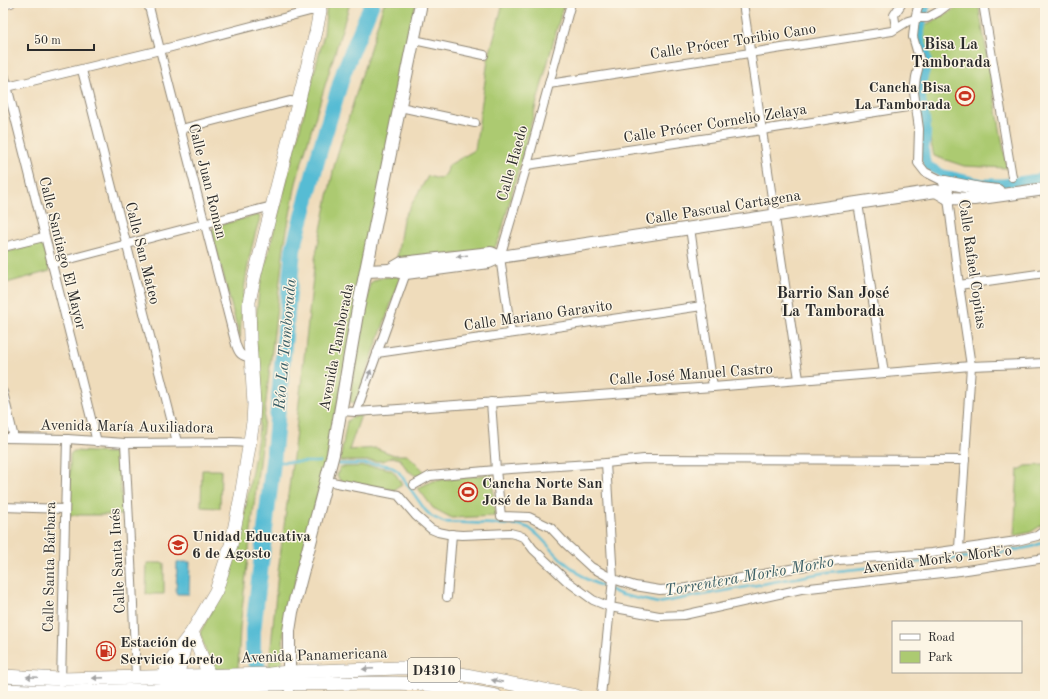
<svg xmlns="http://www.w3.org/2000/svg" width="1048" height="699" font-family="'Old Standard TT',serif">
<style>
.green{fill:#acca71;stroke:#6c7a4e}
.water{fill:#56bcd4;stroke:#407480}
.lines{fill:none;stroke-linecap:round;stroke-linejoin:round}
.stream{stroke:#56bcd4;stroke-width:2.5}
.canal{stroke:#56bcd4;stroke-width:9}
.river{stroke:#56bcd4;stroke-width:16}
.street-casing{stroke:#8d8473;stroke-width:10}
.secondary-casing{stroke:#8d8473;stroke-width:14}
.primary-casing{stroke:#8d8473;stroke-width:14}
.street{stroke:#fff;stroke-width:8}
.secondary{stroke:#fff;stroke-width:12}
.primary{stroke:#fff;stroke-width:13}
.oneway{fill:#a0a0a0}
.labels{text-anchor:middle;stroke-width:3;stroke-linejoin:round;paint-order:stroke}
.shield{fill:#fcf5e5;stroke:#6a6863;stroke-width:1}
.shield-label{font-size:14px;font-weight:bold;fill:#2b2b2b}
.street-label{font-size:15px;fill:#2b2b2b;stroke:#fcf5e5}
.poi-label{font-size:15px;font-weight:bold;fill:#2b2b2b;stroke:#fcf5e5;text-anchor:start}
.neighbourhood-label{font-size:16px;font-weight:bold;fill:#2b2b2b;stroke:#fcf5e5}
.water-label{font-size:16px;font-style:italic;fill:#3a5e66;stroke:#fcf5e5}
</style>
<rect width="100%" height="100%" fill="#fcf5e5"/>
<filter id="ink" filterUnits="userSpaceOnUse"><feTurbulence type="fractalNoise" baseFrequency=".025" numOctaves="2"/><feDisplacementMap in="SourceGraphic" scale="8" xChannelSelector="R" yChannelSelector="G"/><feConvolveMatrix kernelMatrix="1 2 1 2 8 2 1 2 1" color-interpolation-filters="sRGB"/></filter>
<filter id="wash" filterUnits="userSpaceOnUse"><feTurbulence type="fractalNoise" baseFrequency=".012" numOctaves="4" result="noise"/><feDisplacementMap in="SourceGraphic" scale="16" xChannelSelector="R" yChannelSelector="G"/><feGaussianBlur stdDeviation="0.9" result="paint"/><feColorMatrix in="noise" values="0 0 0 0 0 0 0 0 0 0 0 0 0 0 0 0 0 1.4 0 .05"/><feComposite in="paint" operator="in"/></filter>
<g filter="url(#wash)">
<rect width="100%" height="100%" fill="#efdcbb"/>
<g class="green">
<polygon points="327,3 350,3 306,148 296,183 284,246 240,627 238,669 212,670 200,633 222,591 234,561 241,533 258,437 261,408 255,330 259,290 324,34"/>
<polygon points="384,3 416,3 328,453 284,627 282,666 269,668 278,572 293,457 315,259 335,162"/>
<polygon points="503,3 564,3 500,237 495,247 489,252 397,258 403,219 428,176 439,179 446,174 449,165 475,150 488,60"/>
<polygon points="962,3 978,3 1007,168 964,166 934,156 929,135 930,124 923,89 930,62 930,53 924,43 922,35 925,25 949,13"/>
<path d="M 257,215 L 259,216 L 260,218 C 247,258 242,296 240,338 L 212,233 L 213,228 L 216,226 Z"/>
<polygon points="38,244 41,244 43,246 50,271 3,284 3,253"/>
<path d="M 399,276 L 400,279 L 355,404 L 351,403 L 350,399 L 354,368 L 370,284 C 377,276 389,277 399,276 Z"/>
<polygon points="361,415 349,450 376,448 394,455 408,455 426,473 416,476 407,470 400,459 392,457 383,461 340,461 347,421 352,417"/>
<polygon points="74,451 114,453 118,456 123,515 69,515 70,454"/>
<polygon points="1045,465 1045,523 1031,532 1014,536 1018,469 1021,469 1026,466"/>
<path d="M 340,467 C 351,467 382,465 391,470 C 396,473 399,480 402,485 L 394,490 L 340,481 L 337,475 Z"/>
<polygon points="202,470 221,470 220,508 201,507"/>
<polygon points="492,474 495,516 452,518 433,508 418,488 433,481"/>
<polygon points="147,563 164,563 164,594 146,594"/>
</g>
<polygon class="water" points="177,562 190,562 189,594 176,594"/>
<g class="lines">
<g class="stream">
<polyline points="273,462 320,462"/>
<polyline points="338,464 379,464 390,466 398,471 425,510 431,516 443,522 520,525 529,528 539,536 563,561 586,579 622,595 658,603 828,572 988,555 1031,547 1045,542"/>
</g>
<path class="canal" d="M 927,3 C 925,8 920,31 920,36 C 920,44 927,51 927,59 C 928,70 921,79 921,89 C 920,101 925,112 926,123 C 929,139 921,148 927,165 L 943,174 L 982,183 L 1003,183 L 1045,177"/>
<polyline class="river" points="262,696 261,679 253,650 253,631 273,462 293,250 320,150 344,71 372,3"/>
</g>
</g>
<g filter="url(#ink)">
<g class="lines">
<defs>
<g id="street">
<path d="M 148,3 L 236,345 C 239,354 241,356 251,358"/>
<polyline points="743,3 799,379"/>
<polyline points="919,3 915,19 913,37 920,61 916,77 914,92 919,129 918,163 925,172 945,182"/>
<polyline points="983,3 1012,177"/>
<polyline points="3,5 11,3"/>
<polyline points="896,28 894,15 902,3"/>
<polyline points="414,40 484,55"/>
<polyline points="3,70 97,442"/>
<polyline points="82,70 177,442"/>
<polyline points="549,84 892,31 908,21 919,18 927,18 938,12 950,3"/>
<polyline points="3,88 160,50 310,11 320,11"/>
<polyline points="400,107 475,123"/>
<polyline points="181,129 290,101 298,102"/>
<polyline points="527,165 762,130 907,107"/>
<polyline points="948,198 959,285 971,366 959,548"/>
<polyline points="858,203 884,373"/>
<polyline points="690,228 713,387"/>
<polyline points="3,247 44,237"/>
<polyline points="51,264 272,206"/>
<polyline points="959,285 1045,273"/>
<polyline points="511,333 500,257 527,165 571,3"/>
<polyline points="377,353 702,306"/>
<polyline points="3,392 14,438"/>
<polyline points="491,402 496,470 501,516 529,517 550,527 566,544 591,567 613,579 635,586 660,590 686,588 839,560 932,553 1017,541 1037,536 1045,530"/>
<polyline points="340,411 356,412 713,387 971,366 1045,363"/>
<polyline points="356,412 406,273"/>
<polyline points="3,438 67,439 125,443 232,442 250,443"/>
<polyline points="125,443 132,581 136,677"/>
<polyline points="327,481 398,495 416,516 431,529 438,532 448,534 462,535 510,533 518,535 525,538 533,549 567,581 593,600 610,607 659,616 684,615 801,589 960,571 1045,558"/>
<polyline points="414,485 430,476 496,470 606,463 644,459 965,460"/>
<polyline points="3,507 64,509"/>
<polyline points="447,597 452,534"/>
<polyline points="445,671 447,696"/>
<polyline points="61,682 67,439"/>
<polyline points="289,696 289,684"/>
<polyline points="601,696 613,579 606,463"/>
</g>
<g id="secondary">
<polyline points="948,198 945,182 980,189 998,191"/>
<polyline points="390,270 402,263 491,253 500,257"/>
<polyline points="366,271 390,270 406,273 489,262 500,257 936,191 948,198 974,199 1045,189"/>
<polyline points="289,682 289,631 292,612 333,454 357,314 421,3"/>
</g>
<g id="primary">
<polyline points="192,632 209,675"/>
<polyline points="3,676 61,679 269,674 289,672 398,668 423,668 445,671 576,696"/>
<polyline points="178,684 179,669 185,645"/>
<polyline points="3,690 60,692 152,690 270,684 393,683 422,684 446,687 496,696"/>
<polyline points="167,696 165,673 167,665 192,632 216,591 231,545 241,496 253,422 254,404 250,340 249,302 254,278 316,32 320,11 319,3"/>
</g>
</defs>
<use href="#street" class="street-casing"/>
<use href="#secondary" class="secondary-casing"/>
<use href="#primary" class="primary-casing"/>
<use href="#street" class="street"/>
<use href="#secondary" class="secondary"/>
<use href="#primary" class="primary"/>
</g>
<defs><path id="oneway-solid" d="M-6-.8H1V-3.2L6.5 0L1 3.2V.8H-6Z"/></defs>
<g class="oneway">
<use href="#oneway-solid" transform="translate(462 256) rotate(173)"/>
<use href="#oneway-solid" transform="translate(369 375) rotate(-70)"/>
<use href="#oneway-solid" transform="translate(368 669) rotate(178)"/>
<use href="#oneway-solid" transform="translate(32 677) rotate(-178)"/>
<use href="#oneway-solid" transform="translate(98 678) rotate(178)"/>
<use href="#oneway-solid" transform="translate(497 681) rotate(-169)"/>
</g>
</g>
<defs>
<symbol id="stadium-ring" viewBox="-11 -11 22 22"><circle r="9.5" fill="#fcf5e5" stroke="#c8321e" stroke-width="1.5"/><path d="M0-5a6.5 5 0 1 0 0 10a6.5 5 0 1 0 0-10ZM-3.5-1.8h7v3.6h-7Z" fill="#c8321e"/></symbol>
<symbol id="school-ring" viewBox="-11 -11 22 22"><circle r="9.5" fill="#fcf5e5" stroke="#c8321e" stroke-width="1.5"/><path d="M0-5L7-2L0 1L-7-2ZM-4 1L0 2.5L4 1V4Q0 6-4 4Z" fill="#c8321e"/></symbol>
<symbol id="fuel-ring" viewBox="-11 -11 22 22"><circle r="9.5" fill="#fcf5e5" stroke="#c8321e" stroke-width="1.5"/><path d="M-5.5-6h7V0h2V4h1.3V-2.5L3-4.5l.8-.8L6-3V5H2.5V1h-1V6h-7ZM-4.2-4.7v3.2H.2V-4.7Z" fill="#c8321e"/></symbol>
</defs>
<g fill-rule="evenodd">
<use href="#stadium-ring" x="954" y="85" width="22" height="22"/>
<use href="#stadium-ring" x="457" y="481" width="22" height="22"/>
<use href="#school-ring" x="167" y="534" width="22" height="22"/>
<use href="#fuel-ring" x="95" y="640" width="22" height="22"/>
</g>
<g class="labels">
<rect class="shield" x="408" y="658" width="52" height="24" rx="3"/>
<g class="shield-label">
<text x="434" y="675">D4310</text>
</g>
<g class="street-label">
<text transform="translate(733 41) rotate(-9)" y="5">Calle Prócer Toribio Cano</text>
<text transform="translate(715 123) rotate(-9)" y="5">Calle Prócer Cornelio Zelaya</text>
<text transform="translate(512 163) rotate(-74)" y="5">Calle Haedo</text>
<text transform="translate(208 181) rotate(76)" y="5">Calle Juan Roman</text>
<text transform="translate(723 207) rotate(-9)" y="5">Calle Pascual Cartagena</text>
<text transform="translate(63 253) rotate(76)" y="5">Calle Santiago El Mayor</text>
<text transform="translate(143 253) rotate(76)" y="5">Calle San Mateo</text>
<text transform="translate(973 264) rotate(82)" y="5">Calle Rafael Copitas</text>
<text transform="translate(538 315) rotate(-8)" y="5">Calle Mariano Garavito</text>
<text transform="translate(336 347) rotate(-79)" y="5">Avenida Tamborada</text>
<text transform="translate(691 374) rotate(-4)" y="5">Calle José Manuel Castro</text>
<text transform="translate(127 426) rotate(1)" y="5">Avenida María Auxiliadora</text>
<text transform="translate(937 559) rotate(-7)" y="5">Avenida Mork'o Mork'o</text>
<text transform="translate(117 561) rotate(-93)" y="5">Calle Santa Inés</text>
<text transform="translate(49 567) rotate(-89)" y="5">Calle Santa Bárbara</text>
<text transform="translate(314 655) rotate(-2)" y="5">Avenida Panamericana</text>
</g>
<g class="poi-label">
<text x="951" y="92" text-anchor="end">Cancha Bisa<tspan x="951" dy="17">La Tamborada</tspan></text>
<text x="482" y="488">Cancha Norte San<tspan x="482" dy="17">José de la Banda</tspan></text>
<text x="192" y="541">Unidad Educativa<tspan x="192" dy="17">6 de Agosto</tspan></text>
<text x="120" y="647">Estación de<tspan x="120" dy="17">Servicio Loreto</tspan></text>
</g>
<g class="neighbourhood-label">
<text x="951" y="49">Bisa La<tspan x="951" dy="18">Tamborada</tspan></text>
<text x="833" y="298">Barrio San José<tspan x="833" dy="18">La Tamborada</tspan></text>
</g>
<g class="water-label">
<text transform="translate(284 344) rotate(-85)" y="6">Río La Tamborada</text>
<text transform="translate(749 575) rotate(-10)" y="6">Torrentera Morko Morko</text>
</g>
</g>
<rect width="1048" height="699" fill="none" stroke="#fcf5e5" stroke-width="16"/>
<rect x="892" y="621" width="130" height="52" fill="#fcf5e5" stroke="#a8a49b"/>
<rect x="900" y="634" width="20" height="6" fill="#ffffff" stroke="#a8a49b"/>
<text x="928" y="641" font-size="12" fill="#2b2b2b">Road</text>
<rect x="900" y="651" width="20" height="12" fill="#acca71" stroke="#a8a49b"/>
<text x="928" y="661" font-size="12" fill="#2b2b2b">Park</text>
<path d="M28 44v6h66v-6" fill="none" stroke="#2b2b2b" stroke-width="2"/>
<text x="34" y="44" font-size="12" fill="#2b2b2b" stroke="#fcf5e5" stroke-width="3" paint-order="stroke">50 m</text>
</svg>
